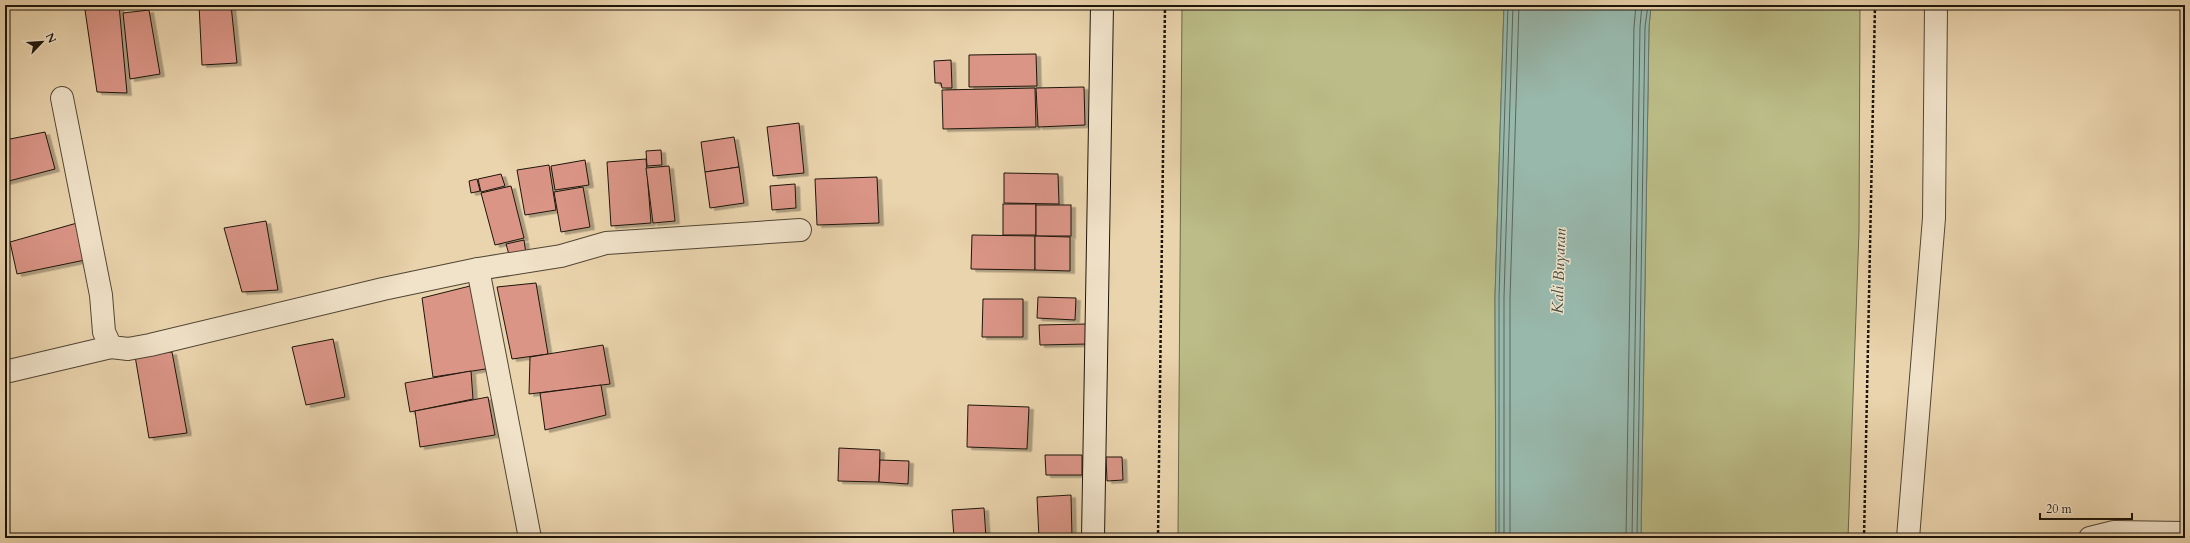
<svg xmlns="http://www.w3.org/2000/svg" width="2190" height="543" font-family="Cardo,serif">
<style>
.green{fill:#bbbc87;stroke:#6c6849}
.water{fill:#98b8ac;stroke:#67776c}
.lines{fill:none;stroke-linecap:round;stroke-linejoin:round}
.shore{stroke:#5a665c;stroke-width:1}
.building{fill:#db9587;stroke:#1d150b;filter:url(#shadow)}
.street-casing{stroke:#504534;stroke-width:24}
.secondary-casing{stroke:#1d150b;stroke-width:24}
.path{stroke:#1d150b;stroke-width:2.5;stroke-dasharray:3 2;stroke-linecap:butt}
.street{stroke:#f1e3ca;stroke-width:22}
.secondary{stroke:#f1e3ca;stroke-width:22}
.labels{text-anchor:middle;stroke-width:3;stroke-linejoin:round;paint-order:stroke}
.water-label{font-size:16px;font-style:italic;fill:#484e43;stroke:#f1e3ca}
</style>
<defs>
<filter id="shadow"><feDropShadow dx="4.5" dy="2.5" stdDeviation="0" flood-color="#0004"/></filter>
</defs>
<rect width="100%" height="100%" fill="#ead4ad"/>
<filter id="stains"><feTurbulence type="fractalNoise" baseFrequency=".005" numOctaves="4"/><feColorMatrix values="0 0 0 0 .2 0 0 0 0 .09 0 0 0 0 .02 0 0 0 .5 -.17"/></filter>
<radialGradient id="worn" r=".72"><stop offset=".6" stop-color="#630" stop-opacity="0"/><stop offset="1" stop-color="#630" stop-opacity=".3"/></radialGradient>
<g class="green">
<polygon points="1182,5 1504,5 1495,297 1496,538 1178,538"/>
<polygon points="1651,5 1860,5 1859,231 1848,538 1641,538 1649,27"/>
</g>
<polygon class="water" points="1504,5 1651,5 1649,27 1641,538 1496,538 1495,297"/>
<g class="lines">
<g class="shore">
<polyline points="1499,538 1499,297 1508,5"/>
<polyline points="1504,538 1504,297 1513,5"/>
<polyline points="1510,538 1510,298 1519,5"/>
<polyline points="1626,538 1634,27 1636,5"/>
<polyline points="1632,538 1640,27 1642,5"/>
<polyline points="1637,538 1645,27 1648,5"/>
</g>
</g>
<g class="building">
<polygon points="104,5 119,5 127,93 97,92 85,10"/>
<polygon points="199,5 231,5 237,63 202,65"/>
<polygon points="149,10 160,74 130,79 123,13"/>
<polygon points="1036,54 1037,86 969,87 969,55"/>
<polygon points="951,60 952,88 942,88 941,83 935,83 934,61"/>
<polygon points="1084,87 1085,125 1038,127 1036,88"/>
<polygon points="1035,88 1036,127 943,129 942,90"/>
<polygon points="799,123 804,173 773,176 767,127"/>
<polygon points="45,132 55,169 5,182 5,140"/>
<polygon points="734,137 739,167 705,172 701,142"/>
<polygon points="661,150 662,165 647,166 646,151"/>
<polygon points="646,159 651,223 611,226 607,162"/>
<polygon points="585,160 589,185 555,190 551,166"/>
<polygon points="549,165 556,210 525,215 517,170"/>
<polygon points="669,166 675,221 653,223 646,168"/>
<polygon points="739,167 744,203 710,208 705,172"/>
<polygon points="1004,173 1058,174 1059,204 1004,203"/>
<polygon points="501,174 505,186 481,192 478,179"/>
<polygon points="877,177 879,223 817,225 815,179"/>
<polygon points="477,179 480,191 471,193 469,181"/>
<polygon points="795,184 796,208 772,210 770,186"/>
<polygon points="511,186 524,238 495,245 481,193"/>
<polygon points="583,187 590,227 561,232 554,192"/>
<rect x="1003" y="204" width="33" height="31"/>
<rect x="1036" y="205" width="35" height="31"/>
<polygon points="266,221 278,290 242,292 224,228"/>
<polygon points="77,223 85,260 17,274 10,242"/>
<polygon points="972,235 1035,236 1035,270 971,269"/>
<polygon points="1035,236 1070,237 1070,271 1035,270"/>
<polygon points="524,240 526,254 510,258 506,244"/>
<polygon points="536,283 548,354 512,359 497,287"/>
<polygon points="478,284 492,368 433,377 422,298"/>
<polygon points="1038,297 1076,298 1075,320 1037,318"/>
<polygon points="983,299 1023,299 1023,337 982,337"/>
<polygon points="1086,324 1087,344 1040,345 1039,325"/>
<polygon points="333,339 345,397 306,405 292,347"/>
<polygon points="603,345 610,384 529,394 530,357"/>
<polygon points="172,352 187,433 149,438 135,356"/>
<polygon points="471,371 473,399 410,412 405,383"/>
<polygon points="601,385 606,415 545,430 540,393"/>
<polygon points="488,397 495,435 420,447 415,411"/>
<polygon points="968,405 1029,407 1027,449 967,447"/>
<polygon points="839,448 880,450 879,482 838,481"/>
<polygon points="1045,455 1082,455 1082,475 1046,475"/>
<polygon points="1106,457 1122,457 1123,480 1107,481"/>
<polygon points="880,460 909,461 908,484 879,482"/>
<polygon points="1071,495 1072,538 1039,538 1037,497"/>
<polygon points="984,508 986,538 954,538 952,510"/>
</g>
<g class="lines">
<defs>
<g id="street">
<polyline points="62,98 101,295 104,332 111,347 128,349 150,345 383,289 478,269 561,256 606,243 800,230"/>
<polyline points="478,269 530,538"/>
<polyline points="5,372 111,347"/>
<polyline points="1908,538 1934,218 1936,5"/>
<polyline points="2090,538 2114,532 2185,533"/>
</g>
<polyline id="secondary" points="1093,538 1102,5"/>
</defs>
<use href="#street" class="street-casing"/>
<use href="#secondary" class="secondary-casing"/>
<g class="path">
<polyline points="1158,538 1165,5"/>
<polyline points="1864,538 1875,5"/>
</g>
<use href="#street" class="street"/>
<use href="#secondary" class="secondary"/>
</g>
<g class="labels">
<g class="water-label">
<text transform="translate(1558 271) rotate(-88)" y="6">Kali Buyaran</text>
</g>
</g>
<rect width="2190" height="543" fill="none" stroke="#ead4ad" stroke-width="20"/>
<rect x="6" y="6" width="2178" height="531" fill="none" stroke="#1d150b" stroke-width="2"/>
<rect x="10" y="10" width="2170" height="523" fill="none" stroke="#1d150b"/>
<g transform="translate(42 42) rotate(65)" stroke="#f1e3ca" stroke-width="3" paint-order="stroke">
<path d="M0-3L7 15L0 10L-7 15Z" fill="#1d150b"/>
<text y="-6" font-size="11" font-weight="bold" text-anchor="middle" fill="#1d150b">N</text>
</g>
<path d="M2040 513v6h92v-6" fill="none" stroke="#1d150b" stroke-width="2"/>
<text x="2046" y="513" font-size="12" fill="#1d150b" stroke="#f1e3ca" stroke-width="3" paint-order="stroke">20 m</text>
<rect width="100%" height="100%" filter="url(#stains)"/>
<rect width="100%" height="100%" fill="url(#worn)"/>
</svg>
